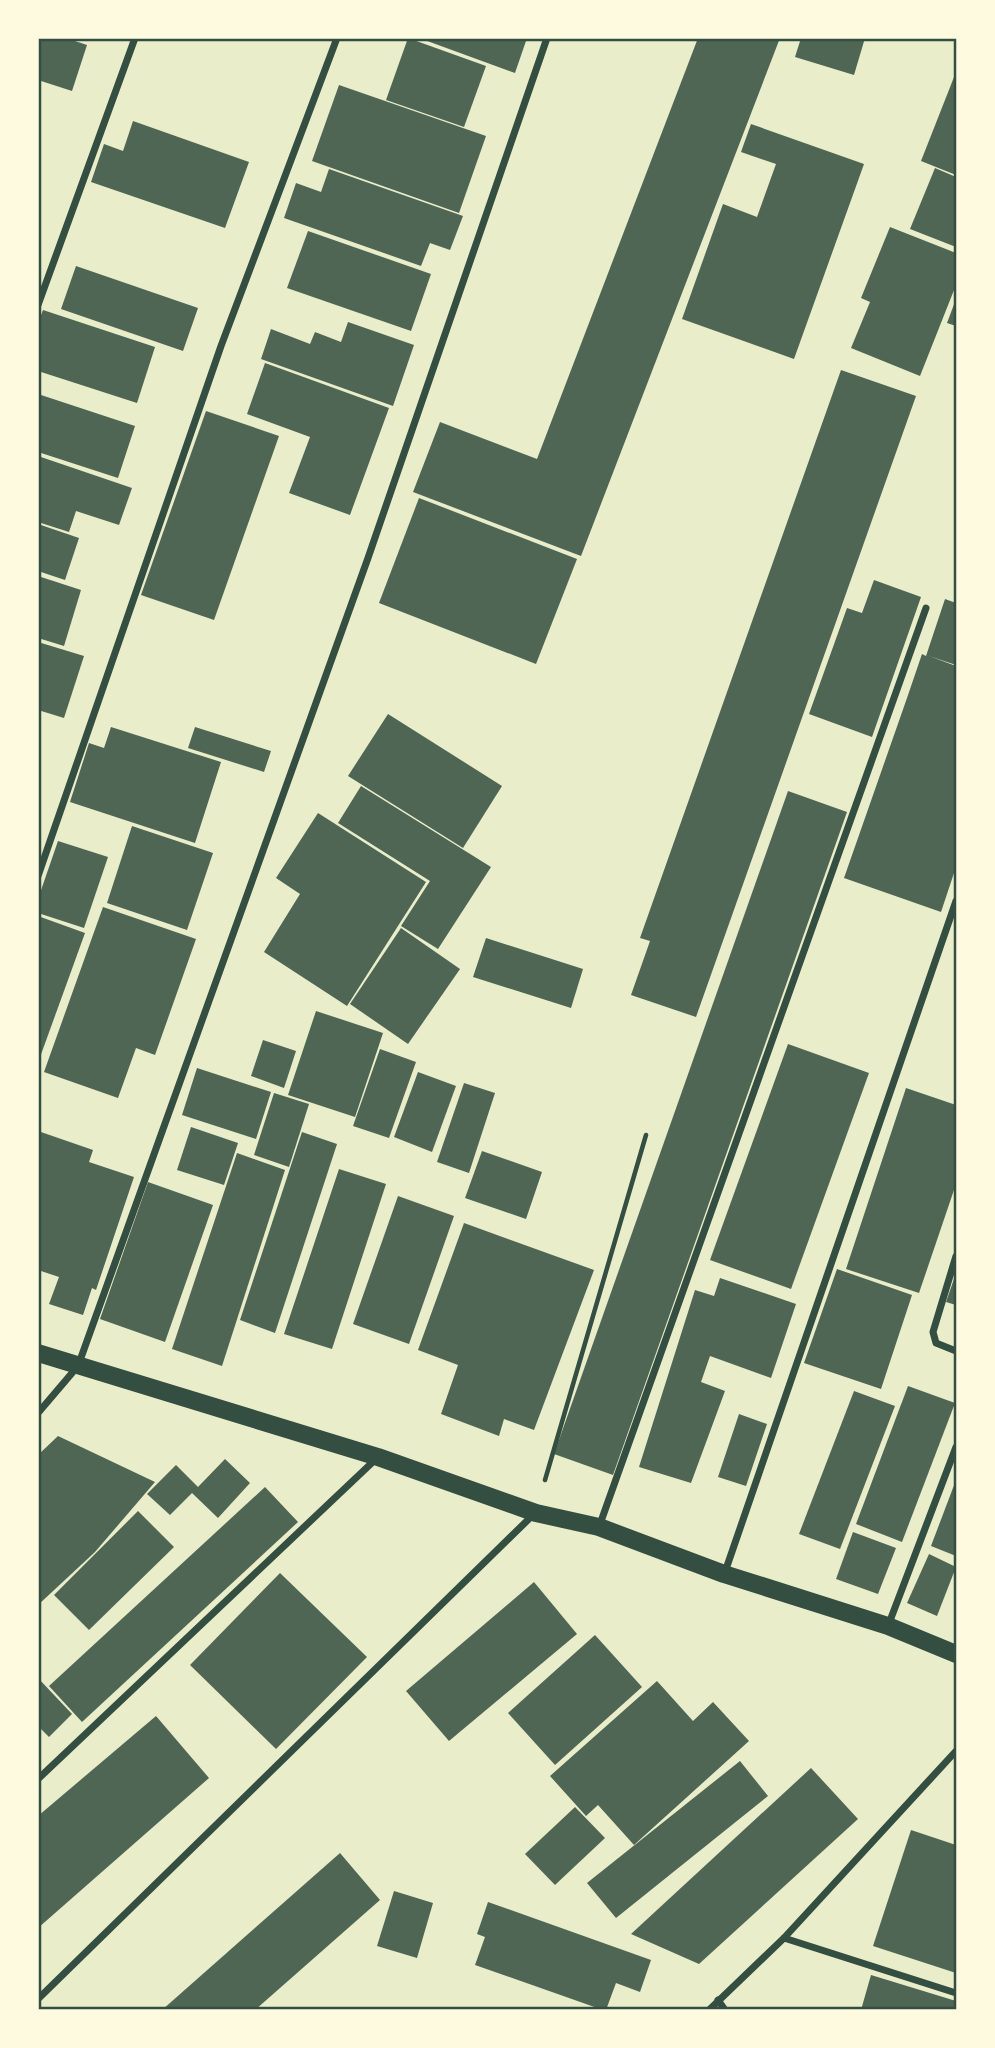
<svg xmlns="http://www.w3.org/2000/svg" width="995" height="2048" font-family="'IBM Plex Serif',serif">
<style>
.building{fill:#4f6655}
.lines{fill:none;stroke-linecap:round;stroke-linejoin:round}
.path{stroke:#344e41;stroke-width:4.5}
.minor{stroke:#344e41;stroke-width:7}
.primary{stroke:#344e41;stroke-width:18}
.neatline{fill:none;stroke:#344e41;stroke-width:2.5}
</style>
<rect width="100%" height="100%" fill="#e9edc9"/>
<g class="building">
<polygon points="38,38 66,38 87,45 72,91 38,80"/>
<polygon points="408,38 486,66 464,127 386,100"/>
<polygon points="419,38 527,38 515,73"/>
<polygon points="698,38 780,38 581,556 413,492 440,422 537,459"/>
<polygon points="801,38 865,38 854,75 795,57"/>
<polygon points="956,72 956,175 921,161"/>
<polygon points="339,85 486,136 459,213 312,161"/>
<polygon points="133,121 249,162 225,228 91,182 104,144 123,151"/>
<polygon points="751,124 864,164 794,359 682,319 723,204 757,217 776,164 741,152"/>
<polygon points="935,168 956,177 956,247 910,229"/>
<polygon points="329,169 463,216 450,250 430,243 421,266 284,218 296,183 321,192"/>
<polygon points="890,227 956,253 956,285 920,376 851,348 870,302 861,298"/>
<polygon points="308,231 431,274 411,331 287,288"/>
<polygon points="76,266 198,308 183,351 61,309"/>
<polygon points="956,299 956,326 947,323"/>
<polygon points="43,310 155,347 137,403 38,371 38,323"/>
<polygon points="348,322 414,345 393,406 261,359 271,329 310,344 315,332 341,342"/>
<polygon points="265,363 389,408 350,515 289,493 310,437 247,414"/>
<polygon points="841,370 916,396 696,1017 631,995 650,941 640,938"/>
<polygon points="38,394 135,426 118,478 38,452"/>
<polygon points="206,411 279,436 214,620 141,595"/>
<polygon points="38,456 132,488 119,525 76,511 69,532 38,522"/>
<polygon points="419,498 577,559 536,664 379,603"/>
<polygon points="38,524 79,538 65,580 38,571"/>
<polygon points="38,576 81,590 64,646 38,638"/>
<polygon points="874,580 921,597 872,737 809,714 847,608 862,613"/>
<polygon points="945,599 956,603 956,665 929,656 956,666 956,867 941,912 844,878 907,698 922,654 926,656"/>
<polygon points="38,642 84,656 64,718 38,710"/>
<polygon points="388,714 502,786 463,848 348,776"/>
<polygon points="111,727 221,762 195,843 70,802 89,743 104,748"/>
<polygon points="195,727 271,751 264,772 188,748"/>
<polygon points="361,786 491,867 438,949 401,926 430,881 338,823"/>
<polygon points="788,791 847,812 613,1475 554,1454"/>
<polygon points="318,813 426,882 347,1006 264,952 300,894 276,878"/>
<polygon points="132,826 213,853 187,930 107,903"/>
<polygon points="58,841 108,857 84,928 38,913 38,899"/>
<polygon points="103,907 196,939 155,1055 136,1048 118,1098 44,1072"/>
<polygon points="38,916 85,933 39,1060 38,1059"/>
<polygon points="401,928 460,969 408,1044 350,1004"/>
<polygon points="486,938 583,969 571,1008 473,977"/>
<polygon points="316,1011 383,1033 355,1117 288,1095"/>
<polygon points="263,1040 296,1051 284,1088 251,1076"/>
<polygon points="788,1044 869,1073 791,1289 710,1260"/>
<polygon points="380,1049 416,1062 389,1138 353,1126"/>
<polygon points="197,1068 271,1092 256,1139 182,1115"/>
<polygon points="418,1072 456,1086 432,1152 394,1137"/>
<polygon points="464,1083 495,1093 469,1173 437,1162"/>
<polygon points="906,1088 956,1105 956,1184 919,1293 846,1269"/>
<polygon points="274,1093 309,1104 289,1167 254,1155"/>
<polygon points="191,1127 238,1143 224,1185 177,1170"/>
<polygon points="38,1131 93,1150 89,1162 134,1177 96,1290 92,1288 83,1315 49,1304 59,1277 38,1270"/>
<polygon points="302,1132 337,1144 275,1333 240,1320"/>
<polygon points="482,1151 542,1172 526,1219 465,1198"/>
<polygon points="237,1153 285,1170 222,1366 172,1349"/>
<polygon points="339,1169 386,1184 332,1349 284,1334"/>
<polygon points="148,1182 213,1205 165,1342 100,1319"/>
<polygon points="398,1196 454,1216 409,1344 353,1324"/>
<polygon points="464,1223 594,1270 534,1430 504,1419 499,1436 441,1414 458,1365 418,1350"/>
<polygon points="837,1269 912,1295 881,1389 804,1363"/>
<polygon points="956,1273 956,1305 946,1302"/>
<polygon points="720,1278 796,1304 771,1378 710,1356 701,1382 725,1391 691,1483 639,1467 695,1290 714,1296"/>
<polygon points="908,1386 955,1403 902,1542 856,1524"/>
<polygon points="854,1391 895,1406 840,1549 799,1534"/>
<polygon points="739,1414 767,1424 746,1486 718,1477"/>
<polygon points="58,1436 155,1482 95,1552 38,1605 38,1455"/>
<polygon points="225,1459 250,1483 218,1518 192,1493 170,1515 147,1494 176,1465 198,1487"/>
<polygon points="956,1480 956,1556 931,1546"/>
<polygon points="265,1487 298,1522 82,1722 49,1686"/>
<polygon points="138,1511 174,1547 89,1630 54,1595"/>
<polygon points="853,1532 896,1548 878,1594 836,1579"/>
<polygon points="929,1554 956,1567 937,1616 907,1603"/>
<polygon points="280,1573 367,1657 276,1749 190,1665"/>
<polygon points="534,1582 577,1634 449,1741 406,1691"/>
<polygon points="595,1635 642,1687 555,1765 508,1713"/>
<polygon points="38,1678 72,1714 49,1737 38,1726"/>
<polygon points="657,1681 693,1721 713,1702 749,1741 634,1845 598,1805 586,1816 550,1776"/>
<polygon points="156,1716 209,1778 38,1928 38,1816"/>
<polygon points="740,1761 768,1796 616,1918 587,1883"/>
<polygon points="811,1768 858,1819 699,1964 631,1934"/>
<polygon points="575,1807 605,1838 555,1885 525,1854"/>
<polygon points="911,1830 956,1845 956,1973 873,1946"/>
<polygon points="340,1853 380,1900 255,2010 162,2010"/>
<polygon points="394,1891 433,1903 417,1958 377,1946"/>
<polygon points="488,1902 651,1960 640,1992 616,1983 606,2010 603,2010 475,1965 485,1937 477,1934"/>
<polygon points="871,1975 956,2001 956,2010 861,2010"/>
</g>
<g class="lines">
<polyline class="path" points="545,1480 646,1135"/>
<g class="minor">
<polyline points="38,305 135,38"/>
<polyline points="38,876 221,346 337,38"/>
<polyline points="956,1256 933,1332 936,1343 956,1351"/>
<polyline points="38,1413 78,1366 368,558 547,38"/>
<polyline points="599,1527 926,608"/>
<polyline points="725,1572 956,901"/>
<polyline points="888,1626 956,1447"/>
<polyline points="38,1779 377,1458"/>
<polyline points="784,1938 956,1993"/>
<polyline points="38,1999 535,1513"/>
<polyline points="718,2000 725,2010"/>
<polyline points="709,2010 784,1938 956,1751"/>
</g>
<polyline class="primary" points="38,1353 378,1457 536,1513 599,1527 724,1574 888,1626 956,1654"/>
</g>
<rect width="995" height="2048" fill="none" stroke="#fefae0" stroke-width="80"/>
<rect x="40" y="40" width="915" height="1968" class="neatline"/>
</svg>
